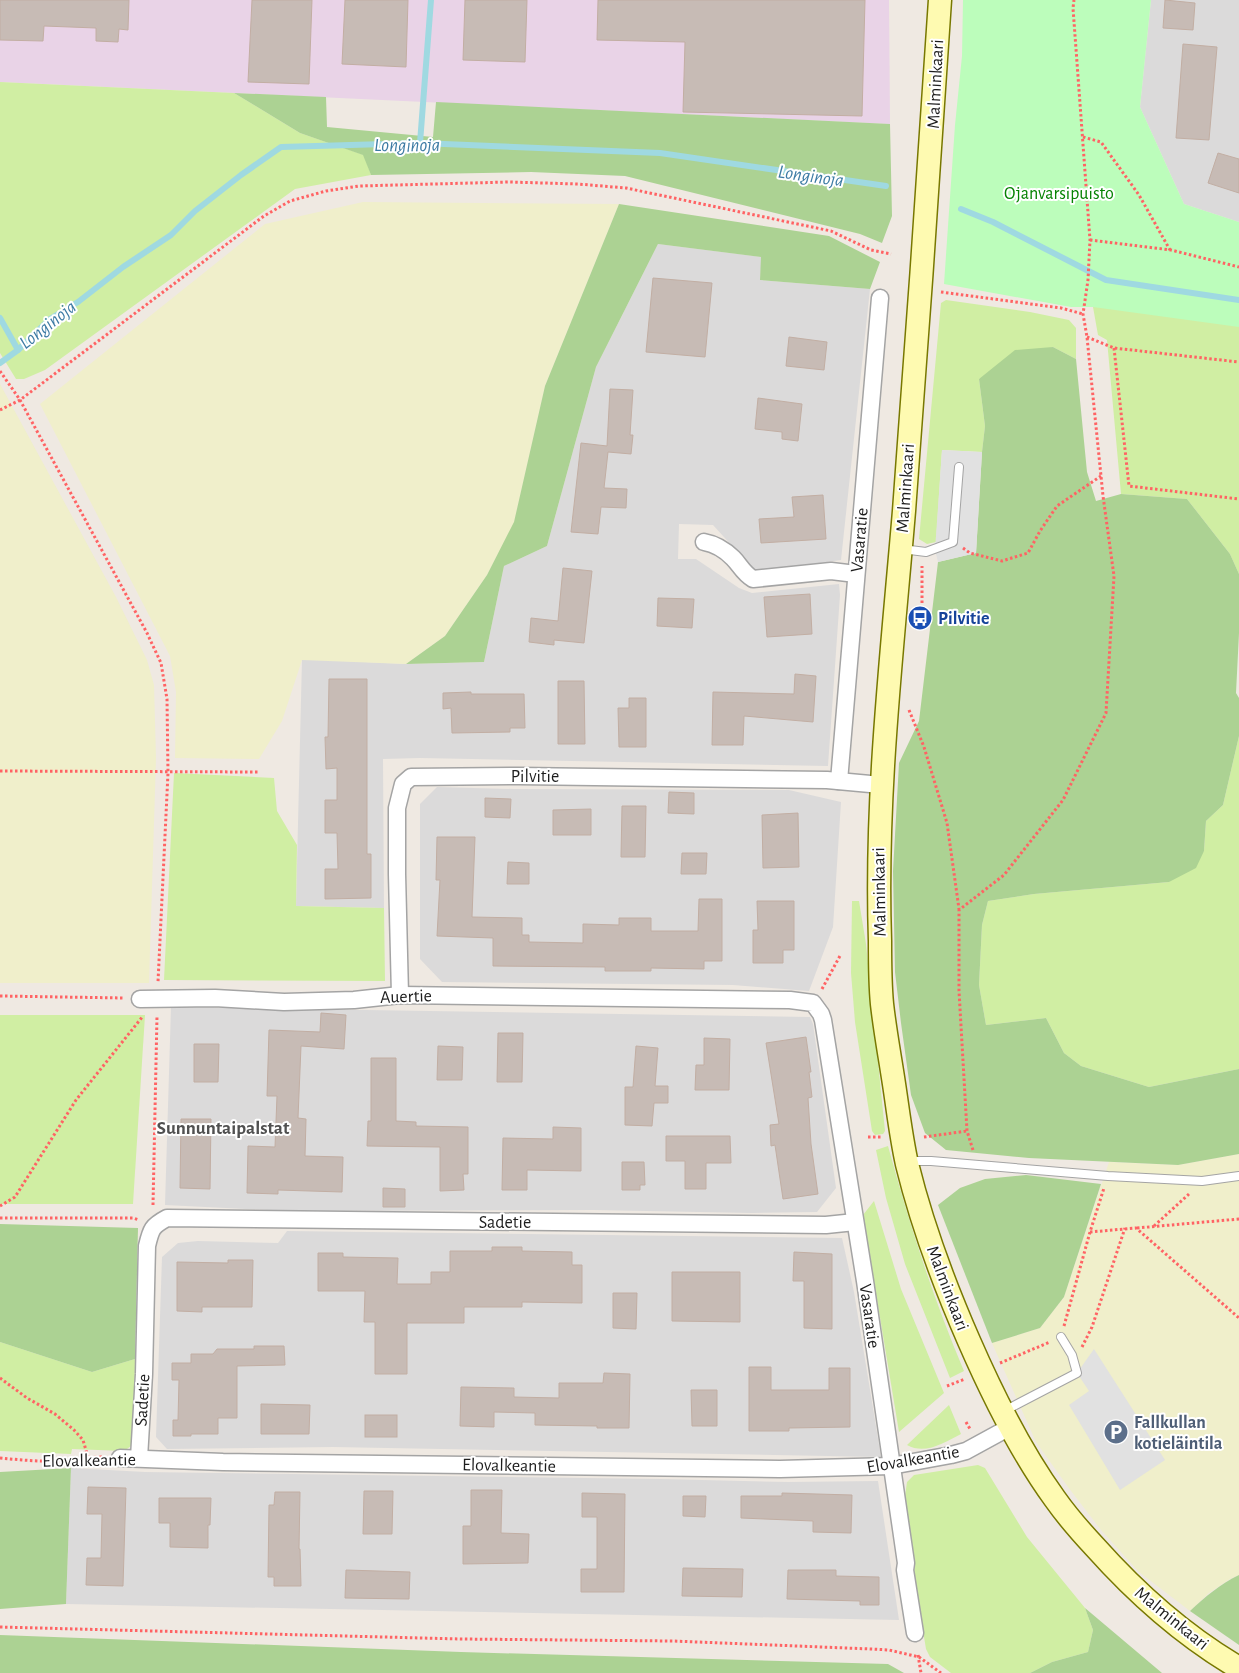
<svg xmlns="http://www.w3.org/2000/svg" width="1239" height="1673" font-family="'Alegreya Sans',sans-serif">
<style>
.residential{fill:#dbdada}
.industrial{fill:#e9d3e7}
.farmland{fill:#f0efcb}
.grass{fill:#d0eea3}
.forest{fill:#acd293}
.park{fill:#bcfdbb}
.parking{fill:#e1e1e1}
.lines{fill:none;stroke-linecap:round;stroke-linejoin:round}
.stream{stroke:#9fd9e1;stroke-width:6}
.building{fill:#c7bbb5;stroke:#c2aea3}
.lane-casing{stroke:#a4a4a4;stroke-width:10}
.street-casing{stroke:#a4a4a4;stroke-width:19}
.secondary-casing{stroke:#787800;stroke-width:25}
.path{stroke:#ff6364;stroke-width:3;stroke-dasharray:2.5 2.5;stroke-linecap:butt}
.lane{stroke:#fff;stroke-width:8}
.street{stroke:#fff;stroke-width:16}
.secondary{stroke:#fefab1;stroke-width:22}
.labels{text-anchor:middle;stroke-width:4;stroke-linejoin:round;paint-order:stroke}
.street-label{font-size:18px;fill:#1d1d1d;stroke:#fff}
.park-label{font-size:18px;fill:#068303;stroke:#fff}
.transit-label{font-size:18px;font-weight:bold;fill:#164399;stroke:#fff;text-anchor:start}
.service-label{font-size:18px;font-weight:bold;fill:#4e5e75;stroke:#fff;text-anchor:start}
.water-label{font-size:19px;font-style:italic;fill:#3d7ba4;stroke:#fff}
.neighbourhood-label{font-size:19px;font-weight:bold;fill:#505050;stroke:#fff}
</style>
<rect width="100%" height="100%" fill="#efe9e2"/>
<g class="residential">
<polygon points="1151,0 1239,0 1239,222 1184,204 1140,107"/>
<polygon points="658,244 762,257 760,280 870,289 841,560 770,570 754,570 713,525 679,524 678,559 696,559 739,588 752,593 839,584 840,595 828,766 420,758 383,759 384,908 296,906 302,659 406,664 484,662 504,566 547,546 596,367"/>
<polygon points="437,787 514,789 789,790 841,802 833,927 809,991 733,985 442,982 420,959 420,804"/>
<polygon points="171,1007 810,1017 813,1024 836,1188 817,1212 752,1213 594,1210 288,1211 165,1205"/>
<polygon points="287,1231 842,1238 854,1292 881,1457 333,1447 167,1449 156,1437 162,1257 178,1243 198,1241 278,1243"/>
<polygon points="71,1468 145,1472 661,1479 788,1482 878,1481 899,1620 66,1604"/>
</g>
<polygon class="industrial" points="0,0 889,0 890,124 0,82"/>
<g class="farmland">
<polygon points="363,202 619,204 545,386 514,523 487,575 445,636 406,664 302,660 282,721 259,759 175,758 176,692 170,656 40,404 265,224"/>
<polygon points="0,384 116,597 147,660 154,685 156,758 149,983 0,983"/>
<polygon points="1239,1154 1239,1575 1230,1579 1209,1593 1190,1611 1139,1572 1101,1530 1068,1487 1036,1442 992,1343 1040,1328 1064,1297 1109,1162 1178,1165"/>
</g>
<g class="grass">
<polygon points="0,82 234,93 300,133 364,155 371,175 295,189 45,370 24,379 16,379 0,353"/>
<polygon points="1239,276 1239,574 1230,554 1187,499 1121,494 1107,340 1098,335 1093,307"/>
<polygon points="946,300 1030,312 1069,320 1076,328 1076,359 1053,347 979,379 985,426 982,452 942,450 936,542 927,544 919,539 941,303"/>
<polygon points="1239,736 1239,1069 1149,1087 1081,1066 1064,1053 1046,1018 986,1025 979,985 982,925 988,901 1034,894 1169,882 1204,851 1206,821 1223,805"/>
<polygon points="174,773 274,778 277,811 297,845 296,906 384,908 385,981 164,980"/>
<polygon points="852,901 859,901 866,944 885,1131 883,1134 875,1135 872,1131 855,1022 851,973"/>
<polygon points="0,1015 145,1015 133,1204 0,1204"/>
<path d="M 888,1146 C 909,1223 933,1298 964,1371 L 950,1378 L 905,1264 L 886,1198 L 876,1150 Z"/>
<polygon points="874,1201 901,1289 944,1393 899,1432 863,1215"/>
<polygon points="0,1342 92,1372 135,1359 134,1444 124,1451 72,1449 71,1454 0,1451"/>
<path d="M 949,1405 L 961,1434 C 944,1443 925,1455 907,1445 Z"/>
<polygon points="978,1465 985,1468 1027,1537 1085,1608 1093,1630 1088,1652 1052,1662 1030,1673 951,1673 930,1657 926,1649 913,1570 915,1567 905,1496 907,1482 914,1475"/>
</g>
<g class="forest">
<polygon points="234,93 326,97 327,127 433,137 436,102 890,124 892,216 882,243 860,234 625,176 531,172 371,175 363,155 300,133"/>
<polygon points="619,204 829,236 880,262 870,289 760,280 761,257 658,244 596,367 547,546 504,566 484,662 406,664 445,636 487,575 514,522 545,386"/>
<polygon points="1053,347 1076,359 1087,472 1096,501 1121,494 1187,499 1230,554 1239,574 1239,633 1236,693 1239,698 1239,736 1223,805 1206,821 1204,851 1196,868 1169,882 1034,894 988,901 982,925 979,985 986,1025 1046,1018 1064,1053 1081,1066 1149,1087 1239,1069 1239,1154 1178,1165 1029,1158 946,1150 925,1133 911,1095 901,1023 895,972 893,871 899,763 919,721 938,562 976,553 982,452 985,426 979,379 1015,350"/>
<polygon points="1026,1175 1101,1184 1064,1297 1040,1328 992,1343 938,1205 960,1188 985,1179"/>
<polygon points="0,1224 138,1228 135,1359 92,1372 0,1342"/>
<polygon points="71,1468 66,1604 0,1609 0,1472"/>
<path d="M 1239,1575 L 1239,1645 L 1190,1611 C 1205,1597 1220,1584 1239,1575 Z"/>
<polygon points="1085,1608 1162,1673 1030,1673 1052,1662 1088,1652 1093,1630"/>
<polygon points="0,1635 461,1652 888,1664 904,1673 0,1673"/>
</g>
<polygon class="park" points="963,0 1151,0 1140,107 1184,204 1239,222 1239,327 1093,307 1071,307 944,284 955,125 962,56"/>
<g class="parking">
<polygon points="942,450 982,452 976,553 938,562 935,550"/>
<polygon points="1094,1349 1165,1460 1120,1490 1069,1405 1089,1391 1077,1373"/>
</g>
<g class="lines">
<g class="stream">
<polyline points="420,143 431,0"/>
<polyline points="961,209 993,222 1106,280 1239,300"/>
<polyline points="0,318 18,350"/>
<polyline points="0,363 18,350 50,319 78,302 123,267 171,235 195,211 241,175 281,147 420,143 660,153 886,186"/>
</g>
</g>
<g class="building">
<polygon points="0,0 129,0 128,30 119,29 118,42 96,41 96,28 44,26 43,41 0,40"/>
<polygon points="252,0 312,0 309,84 248,82"/>
<polygon points="345,0 408,0 406,67 342,64"/>
<polygon points="465,0 527,0 525,62 463,60"/>
<polygon points="598,0 865,0 862,116 683,112 685,42 597,40"/>
<polygon points="1165,0 1195,3 1193,30 1163,28"/>
<polygon points="1183,44 1217,47 1209,140 1176,138"/>
<polygon points="1218,153 1239,159 1239,193 1208,183"/>
<polygon points="653,278 712,283 705,357 646,352"/>
<polygon points="789,337 827,342 824,370 786,366"/>
<polygon points="610,389 633,390 630,435 633,435 631,454 608,452 604,488 627,489 626,508 601,507 598,534 571,532 581,443 607,446"/>
<polygon points="758,398 802,404 798,441 782,439 782,432 755,429"/>
<polygon points="823,495 826,539 761,543 759,519 794,517 792,497"/>
<polygon points="563,568 592,571 584,643 554,640 554,645 529,642 531,618 558,621"/>
<polygon points="810,594 812,634 767,637 764,597"/>
<polygon points="658,598 694,599 692,628 657,626"/>
<polygon points="795,674 816,676 813,722 744,716 743,745 712,745 713,692 794,694"/>
<polygon points="329,679 367,679 367,854 371,854 371,898 325,899 325,869 338,869 337,833 325,833 325,800 337,800 337,768 326,769 325,737 328,737"/>
<polygon points="558,681 584,681 585,744 558,744"/>
<polygon points="471,692 471,694 524,694 525,728 510,728 510,732 452,733 451,708 443,709 443,693"/>
<polygon points="629,698 646,698 646,747 619,747 618,708 629,708"/>
<polygon points="669,792 694,793 694,814 668,813"/>
<polygon points="485,798 511,799 510,818 485,817"/>
<polygon points="622,806 646,806 645,857 621,857"/>
<polygon points="591,809 591,835 553,835 553,810"/>
<polygon points="798,813 799,867 763,868 762,815"/>
<polygon points="437,837 475,837 472,917 522,918 522,935 529,935 529,942 583,943 583,924 619,925 619,918 651,918 651,931 698,931 699,899 722,899 722,961 704,961 704,969 651,968 651,971 605,971 605,967 493,966 493,938 437,936 440,880 436,880"/>
<polygon points="682,853 707,853 706,874 681,874"/>
<polygon points="508,862 529,863 529,884 507,884"/>
<polygon points="757,901 794,901 794,950 783,950 783,963 753,963 753,930 758,930"/>
<polygon points="321,1013 346,1015 344,1049 301,1046 298,1118 306,1119 305,1156 343,1157 342,1192 278,1190 278,1194 247,1193 248,1146 275,1147 277,1096 267,1096 269,1030 320,1032"/>
<polygon points="498,1033 523,1033 522,1082 497,1082"/>
<polygon points="806,1037 811,1072 809,1072 812,1097 808,1098 811,1144 818,1194 783,1199 775,1145 771,1146 770,1125 779,1124 766,1043"/>
<polygon points="704,1038 730,1039 729,1090 695,1090 696,1065 704,1065"/>
<polygon points="194,1044 219,1044 218,1082 194,1082"/>
<polygon points="438,1046 463,1047 462,1080 437,1080"/>
<polygon points="636,1046 658,1048 655,1086 668,1086 668,1103 654,1103 652,1126 625,1125 625,1087 633,1087"/>
<polygon points="371,1058 396,1058 396,1121 416,1122 416,1126 468,1127 468,1174 463,1174 464,1190 440,1191 440,1147 367,1146 368,1121 371,1121"/>
<polygon points="181,1119 211,1119 210,1189 180,1188"/>
<polygon points="553,1127 581,1128 581,1171 527,1170 527,1190 502,1190 503,1138 553,1139"/>
<polygon points="666,1136 730,1136 731,1163 706,1163 706,1189 685,1189 685,1161 666,1161"/>
<polygon points="622,1162 644,1162 645,1185 640,1185 640,1190 622,1190"/>
<polygon points="383,1188 405,1189 405,1207 383,1207"/>
<polygon points="492,1247 522,1247 522,1251 572,1252 572,1265 582,1265 582,1303 522,1302 522,1307 464,1307 464,1323 407,1323 407,1374 375,1374 375,1322 364,1322 365,1291 318,1291 318,1253 343,1253 343,1257 398,1258 397,1284 431,1284 431,1272 450,1272 450,1251 492,1251"/>
<polygon points="794,1252 832,1254 832,1329 804,1328 804,1281 793,1281"/>
<polygon points="228,1260 253,1260 252,1307 202,1307 202,1312 177,1311 177,1262 228,1263"/>
<polygon points="672,1272 740,1272 740,1322 672,1321"/>
<polygon points="613,1293 637,1293 636,1329 613,1328"/>
<polygon points="254,1346 284,1346 285,1365 237,1366 237,1418 218,1418 218,1434 191,1434 191,1436 173,1436 173,1420 178,1420 179,1380 172,1380 172,1363 191,1363 191,1354 213,1354 217,1349 254,1349"/>
<polygon points="749,1367 771,1367 771,1390 829,1390 829,1368 850,1368 850,1427 789,1428 789,1431 749,1431"/>
<polygon points="604,1373 630,1374 629,1428 597,1428 597,1426 535,1425 535,1413 494,1412 494,1427 460,1426 461,1387 514,1388 514,1397 559,1398 559,1383 603,1383"/>
<polygon points="691,1390 717,1390 717,1426 692,1426"/>
<polygon points="261,1404 310,1405 309,1434 261,1434"/>
<rect x="365" y="1415" width="32" height="22"/>
<polygon points="88,1487 126,1488 123,1586 86,1585 87,1558 101,1558 102,1514 87,1514"/>
<polygon points="471,1490 502,1490 501,1533 529,1534 528,1563 463,1564 463,1526 471,1526"/>
<polygon points="364,1491 393,1491 392,1534 363,1534"/>
<polygon points="275,1492 300,1492 299,1549 300,1549 301,1586 274,1586 274,1577 268,1577 269,1505 274,1505"/>
<polygon points="582,1493 625,1494 624,1592 581,1592 581,1569 597,1569 597,1517 582,1517"/>
<polygon points="782,1493 852,1495 851,1533 813,1532 813,1521 741,1518 741,1496 782,1496"/>
<polygon points="683,1496 706,1496 705,1517 683,1516"/>
<polygon points="159,1498 211,1498 210,1525 208,1525 208,1548 170,1547 170,1523 159,1523"/>
<polygon points="683,1568 743,1569 742,1597 682,1596"/>
<polygon points="346,1570 410,1572 409,1599 345,1598"/>
<polygon points="788,1570 836,1570 836,1576 879,1577 879,1605 860,1605 860,1601 787,1599"/>
</g>
<g class="lines">
<defs>
<g id="lane">
<polyline points="902,549 926,552 953,542 959,467"/>
<polyline points="908,1161 931,1161 1108,1176 1202,1181 1239,1176"/>
<polyline points="1004,1411 1077,1373 1072,1355 1061,1337"/>
</g>
<g id="street">
<path d="M 704,542 C 715,544 724,549 733,558 C 740,565 743,573 753,579 L 831,571 L 856,574"/>
<polyline points="839,781 880,298"/>
<polyline points="400,995 397,874 397,808 403,784 411,777 519,776 827,780 881,785"/>
<polyline points="140,999 215,998 284,1002 354,1000 400,995 790,1000 813,1003 821,1014 823,1020 865,1281 906,1563 905,1570 915,1633"/>
<polyline points="120,1458 223,1462 780,1469 891,1466 951,1455 966,1451 1010,1427"/>
<path d="M 139,1458 L 144,1374 L 147,1246 C 151,1229 152,1226 167,1218 L 826,1225 L 855,1222"/>
</g>
<path id="secondary" d="M 940,0 C 929,170 917,341 904,511 C 892,654 875,797 880,941 C 880,962 880,983 882,1004 C 885,1031 890,1057 894,1084 C 898,1110 901,1137 907,1164 C 922,1225 944,1284 969,1341 C 993,1396 1020,1451 1055,1499 C 1067,1516 1081,1532 1095,1547 C 1137,1594 1184,1636 1239,1668"/>
</defs>
<use href="#lane" class="lane-casing"/>
<use href="#street" class="street-casing"/>
<use href="#secondary" class="secondary-casing"/>
<g class="path">
<polyline points="1083,137 1101,142 1139,195 1170,250"/>
<polyline points="1090,240 1171,250 1239,267"/>
<polyline points="941,292 1061,308 1083,314"/>
<polyline points="1087,337 1114,348 1239,362"/>
<polyline points="1114,348 1129,486 1239,499"/>
<polyline points="0,371 20,400 147,633 161,663 167,699 168,773 158,982"/>
<polyline points="0,410 20,400 264,216 290,201 326,191 359,186 509,182 578,184 626,188 831,231 871,250 891,254"/>
<polyline points="963,548 970,553 1002,561 1028,553 1040,531 1057,506 1101,476"/>
<polyline points="922,603 922,566"/>
<polyline points="909,710 924,747 947,823 959,909"/>
<polyline points="0,771 259,772"/>
<polyline points="822,989 841,954"/>
<polyline points="0,996 124,998"/>
<polyline points="868,1137 882,1137"/>
<polyline points="924,1137 967,1131"/>
<polyline points="973,1150 967,1131 959,991 959,910 1004,875 1063,800 1106,713 1114,576 1103,496 1087,337 1083,314 1088,280 1090,240 1073,8 1074,0"/>
<polyline points="153,1205 157,1016"/>
<polyline points="0,1206 15,1197 76,1100 143,1016"/>
<polyline points="0,1218 133,1218 139,1220"/>
<polyline points="1154,1226 1189,1194"/>
<polyline points="1137,1228 1239,1219"/>
<polyline points="1090,1232 1136,1228 1239,1318"/>
<polyline points="1064,1326 1090,1232 1104,1188"/>
<polyline points="1082,1347 1092,1327 1125,1228"/>
<polyline points="1000,1363 1050,1342"/>
<polyline points="0,1378 27,1398 55,1414 74,1430 83,1440 88,1457"/>
<polyline points="947,1386 965,1379"/>
<polyline points="966,1422 970,1429"/>
<path d="M 0,1458 C 21,1460 43,1462 64,1461 C 79,1460 88,1457 104,1457"/>
<polyline points="0,1627 460,1639 673,1641 871,1649 889,1650 919,1657 941,1673"/>
<polyline points="918,1655 921,1673"/>
</g>
<use href="#lane" class="lane"/>
<use href="#street" class="street"/>
<use href="#secondary" class="secondary"/>
</g>
<defs>
<symbol id="bus-disc" viewBox="-11 -11 22 22"><circle r="9.5" fill="#1a4fb4" stroke="#fff"/><path d="M-5-6H5V4H4V6H2V4H-2V6H-4V4H-5ZM-3.5-4V0h7V-4ZM-3.5 1.2v1.5H-2V1.2ZM2 1.2v1.5H3.5V1.2Z" fill="#fff"/></symbol>
<symbol id="parking-disc" viewBox="-11 -11 22 22"><circle r="9.5" fill="#5c6f8a" stroke="#fff"/><path d="M-3.5-5.5H1a3.5 3.5 0 0 1 0 7H-1V5.5H-3.5ZM-1-3.4V-.6H.8a1.4 1.4 0 0 0 0-2.8Z" fill="#fff"/></symbol>
</defs>
<g fill-rule="evenodd">
<use href="#bus-disc" x="906" y="604" width="28" height="28"/>
<use href="#parking-disc" x="1102" y="1418" width="28" height="28"/>
</g>
<g class="labels">
<g class="street-label">
<text transform="translate(935 84) rotate(-87)" y="6">Malminkaari</text>
<text transform="translate(905 488) rotate(-86)" y="6">Malminkaari</text>
<text transform="translate(859 540) rotate(-85)" y="6">Vasaratie</text>
<text x="535" y="782">Pilvitie</text>
<text transform="translate(879 892) rotate(-91)" y="6">Malminkaari</text>
<text transform="translate(406 996) rotate(-2)" y="6">Auertie</text>
<text x="505" y="1228">Sadetie</text>
<text transform="translate(948 1288) rotate(69)" y="6">Malminkaari</text>
<text transform="translate(870 1316) rotate(82)" y="6">Vasaratie</text>
<text transform="translate(142 1400) rotate(-87)" y="6">Sadetie</text>
<text transform="translate(913 1459) rotate(-10)" y="6">Elovalkeantie</text>
<text transform="translate(89 1460) rotate(-1)" y="6">Elovalkeantie</text>
<text transform="translate(509 1465) rotate(1)" y="6">Elovalkeantie</text>
<text transform="translate(1172 1618) rotate(39)" y="6">Malminkaari</text>
</g>
<g class="park-label">
<text x="1059" y="199">Ojanvarsipuisto</text>
</g>
<g class="transit-label">
<text x="938" y="624">Pilvitie</text>
</g>
<g class="service-label">
<text x="1134" y="1428">Fallkullan<tspan x="1134" dy="21">kotieläintila</tspan></text>
</g>
<g class="water-label">
<text x="407" y="151">Longinoja</text>
<text transform="translate(811 175) rotate(8)" y="7">Longinoja</text>
<text transform="translate(47 324) rotate(-38)" y="7">Longinoja</text>
</g>
<g class="neighbourhood-label">
<text x="223" y="1134">Sunnuntaipalstat</text>
</g>
</g>
</svg>
